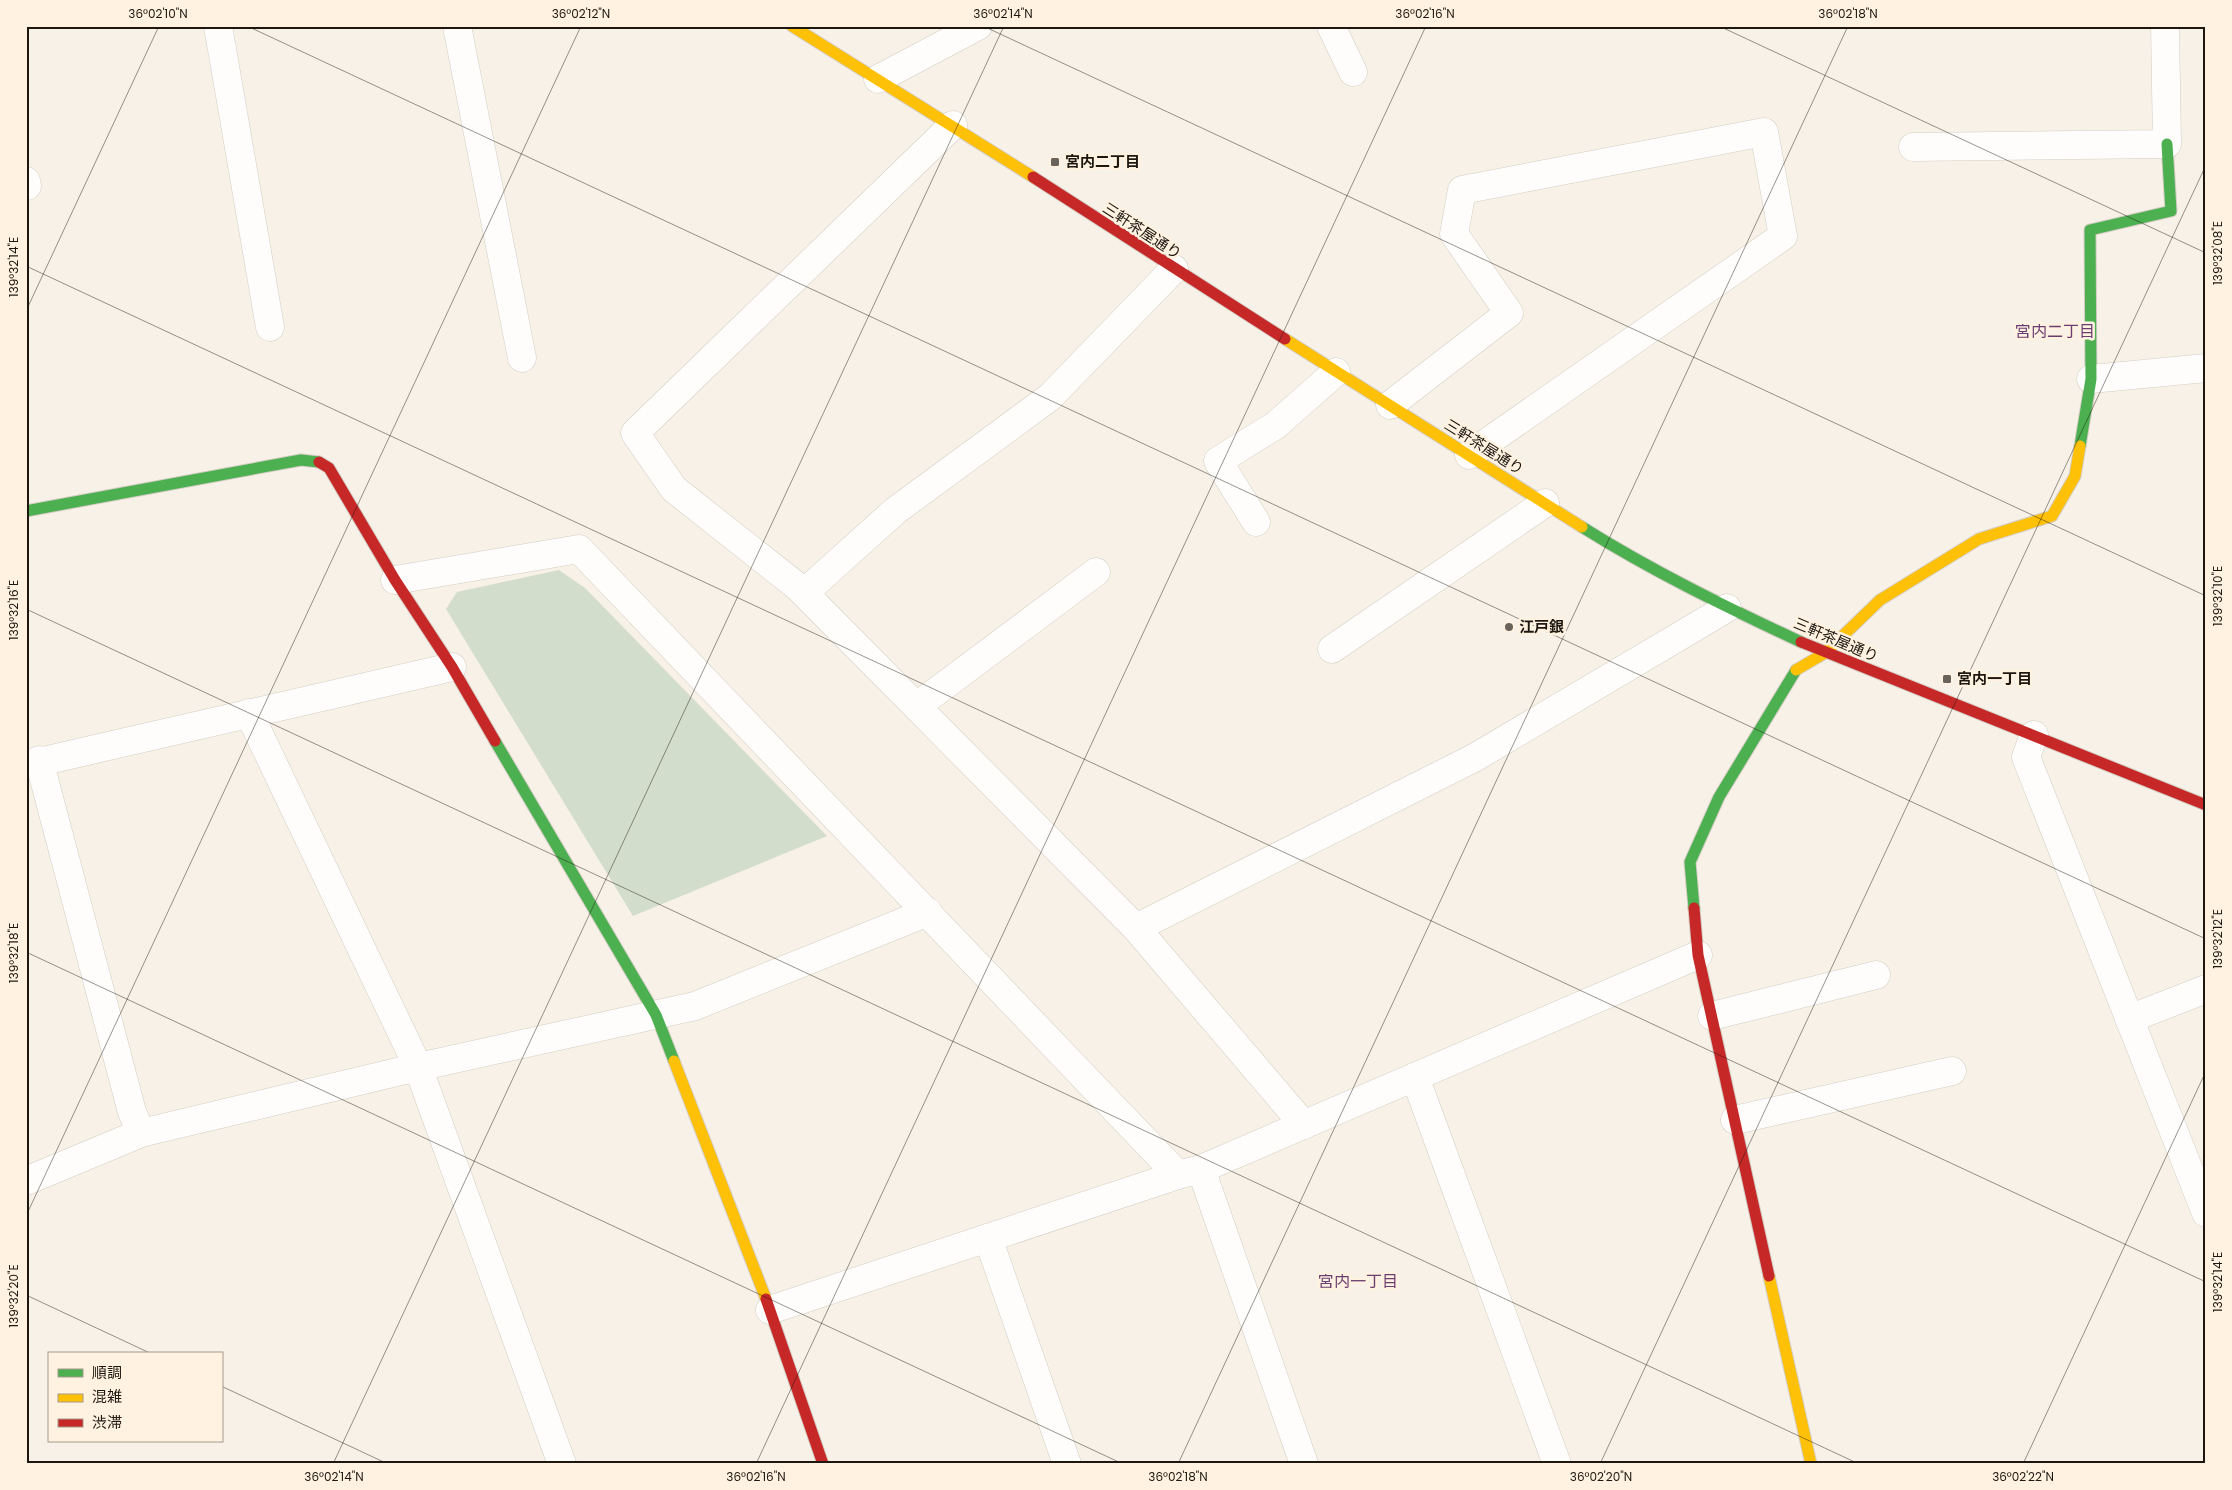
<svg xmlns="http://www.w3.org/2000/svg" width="2232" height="1490" font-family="Poppins,'Noto Sans JP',sans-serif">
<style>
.green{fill:#d3ddcc}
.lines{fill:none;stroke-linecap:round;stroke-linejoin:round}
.street-casing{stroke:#d3cdc4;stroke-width:29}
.fast-casing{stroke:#d3cdc4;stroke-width:13}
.slow-casing{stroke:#d3cdc4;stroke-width:13}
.jam-casing{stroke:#d3cdc4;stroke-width:13}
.street{stroke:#fefdfb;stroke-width:28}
.fast{stroke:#4caf50;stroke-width:11}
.slow{stroke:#ffc107;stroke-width:11}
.jam{stroke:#c62828;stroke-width:11}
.ticks{fill:none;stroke:#1d1710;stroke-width:1;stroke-opacity:0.45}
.poi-dot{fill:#6a635b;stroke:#fff2e0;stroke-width:2}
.labels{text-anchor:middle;stroke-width:5;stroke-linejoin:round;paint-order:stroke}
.poi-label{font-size:15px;font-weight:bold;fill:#1d1710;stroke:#fff2e0;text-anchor:start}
.street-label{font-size:15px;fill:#1d1710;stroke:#fff2e0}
.neighbourhood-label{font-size:16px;fill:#6c3d71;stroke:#fff2e0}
.neatline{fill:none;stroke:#1d1710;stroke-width:2}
.ticks-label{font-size:12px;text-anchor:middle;fill:#1d1710}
</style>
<rect width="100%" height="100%" fill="#f8f1e7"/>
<polygon class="green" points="559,570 585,588 827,836 633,916 446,609 457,592"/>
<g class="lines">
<defs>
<g id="street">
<polyline points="218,26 270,327"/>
<polyline points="457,26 522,358"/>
<polyline points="1331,26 1353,72"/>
<polyline points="878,79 978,26"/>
<polyline points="953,125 635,433 674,489 798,587 1136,928 1304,1125"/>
<polyline points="1913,147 2167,144 2165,26"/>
<polyline points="26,181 27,186"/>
<polyline points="2091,379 2206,368"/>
<polyline points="1390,405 1509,313 1454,234 1462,190 1764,132 1783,236 1469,455"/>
<polyline points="1256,522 1218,461 1276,425 1336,372"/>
<polyline points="395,580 579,549 1178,1175"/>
<polyline points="804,593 895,511 1050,397 1174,269"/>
<polyline points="1332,649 1545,503"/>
<polyline points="917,706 1096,572"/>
<polyline points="249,713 418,1067 562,1464"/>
<polyline points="2034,735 2026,757 2206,1213"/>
<polyline points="39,760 132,1112 141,1133 418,1067 695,1006 928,912"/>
<polyline points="26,765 452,667"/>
<polyline points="1136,928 1474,758 1727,608"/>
<polyline points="1712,1016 1876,975"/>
<polyline points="2129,1019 2206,989"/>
<polyline points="1415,1077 1557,1464"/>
<polyline points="1735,1120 1952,1071"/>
<polyline points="1201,1169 1304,1464"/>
<polyline points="26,1181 141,1133"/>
<polyline points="988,1238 1067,1464"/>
<polyline points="770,1310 1178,1175 1201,1169 1698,955"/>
</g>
<g id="fast">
<polyline points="2080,446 2091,379 2090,230 2171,211 2167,144"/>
<polyline points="26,511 301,460 319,462"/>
<path d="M 1582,527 C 1652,571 1726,607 1801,642"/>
<polyline points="495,741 656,1015 674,1061"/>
<polyline points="1694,908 1690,862 1719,797 1796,670"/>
</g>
<g id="slow">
<polyline points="792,26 1033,177"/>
<polyline points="1285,339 1582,527"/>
<polyline points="1796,670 1825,653 1880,600 1979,539 2052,516 2075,476 2080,446"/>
<polyline points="674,1061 766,1299"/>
<polyline points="1769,1276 1811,1464"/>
</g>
<g id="jam">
<polyline points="1033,177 1285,339"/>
<polyline points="319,462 329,468 395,580 452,667 495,741"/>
<polyline points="1801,642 2206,805"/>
<polyline points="1694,908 1698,955 1769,1276"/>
<polyline points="766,1299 823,1464"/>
</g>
</defs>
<use href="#street" class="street-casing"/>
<use href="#fast" class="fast-casing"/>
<use href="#slow" class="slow-casing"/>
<use href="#jam" class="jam-casing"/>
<use href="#street" class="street"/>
<use href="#fast" class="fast"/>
<use href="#slow" class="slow"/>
<use href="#jam" class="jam"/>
</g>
<path class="ticks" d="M 247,26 L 2206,939M 983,26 L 2206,596M 1719,26 L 2206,253M 26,266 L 2206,1282M 26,311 L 159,26M 26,609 L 1859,1464M 26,952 L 1123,1464M 26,1216 L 581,26M 26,1295 L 152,1354M 221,1386 L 388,1464M 333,1464 L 1004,26M 756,1464 L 1426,26M 1178,1464 L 1848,26M 1600,1464 L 2206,165M 2023,1464 L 2206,1071"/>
<g class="poi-dot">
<rect x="1050" y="157" width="10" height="10" rx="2.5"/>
<circle cx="1509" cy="627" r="5"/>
<rect x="1942" y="674" width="10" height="10" rx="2.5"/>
</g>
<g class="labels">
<g class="poi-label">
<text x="1065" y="167">宮内二丁目</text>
<text x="1519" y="632">江戸銀</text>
<text x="1957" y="684">宮内一丁目</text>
</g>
<g class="street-label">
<text transform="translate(1142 231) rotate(33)" y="5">三軒茶屋通り</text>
<text transform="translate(1484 447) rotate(32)" y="5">三軒茶屋通り</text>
<text transform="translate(1836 640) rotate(23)" y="5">三軒茶屋通り</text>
</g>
<g class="neighbourhood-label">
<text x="2055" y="337">宮内二丁目</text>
<text x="1358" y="1287">宮内一丁目</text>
</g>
</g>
<rect width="2232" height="1490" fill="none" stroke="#fff2e0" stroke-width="55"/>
<rect x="48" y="1352" width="175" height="90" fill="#fff2e0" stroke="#a59a8d"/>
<rect x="58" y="1369" width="25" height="8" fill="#4caf50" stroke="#a59a8d"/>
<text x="92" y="1378" font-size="15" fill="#1d1710">順調</text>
<rect x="58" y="1394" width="25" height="8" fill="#ffc107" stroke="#a59a8d"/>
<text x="92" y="1402" font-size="15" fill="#1d1710">混雑</text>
<rect x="58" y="1419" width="25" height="8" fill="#c62828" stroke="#a59a8d"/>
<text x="92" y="1428" font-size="15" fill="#1d1710">渋滞</text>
<rect x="28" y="28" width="2176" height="1434" class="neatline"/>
<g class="ticks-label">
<text x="158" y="18">36°02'10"N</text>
<text x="581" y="18">36°02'12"N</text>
<text x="1003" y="18">36°02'14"N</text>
<text x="1425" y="18">36°02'16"N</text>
<text x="1848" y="18">36°02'18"N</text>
<text transform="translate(2218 253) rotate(-90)" y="4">139°32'08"E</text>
<text transform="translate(14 267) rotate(-90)" y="4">139°32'14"E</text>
<text transform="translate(2218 596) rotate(-90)" y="4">139°32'10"E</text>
<text transform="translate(14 610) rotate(-90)" y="4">139°32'16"E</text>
<text transform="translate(2218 939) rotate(-90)" y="4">139°32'12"E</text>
<text transform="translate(14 953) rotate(-90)" y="4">139°32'18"E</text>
<text transform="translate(2218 1282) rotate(-90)" y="4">139°32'14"E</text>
<text transform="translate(14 1296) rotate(-90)" y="4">139°32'20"E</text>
<text x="334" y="1481">36°02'14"N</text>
<text x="756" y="1481">36°02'16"N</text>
<text x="1178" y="1481">36°02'18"N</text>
<text x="1601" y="1481">36°02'20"N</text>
<text x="2023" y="1481">36°02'22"N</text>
</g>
</svg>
